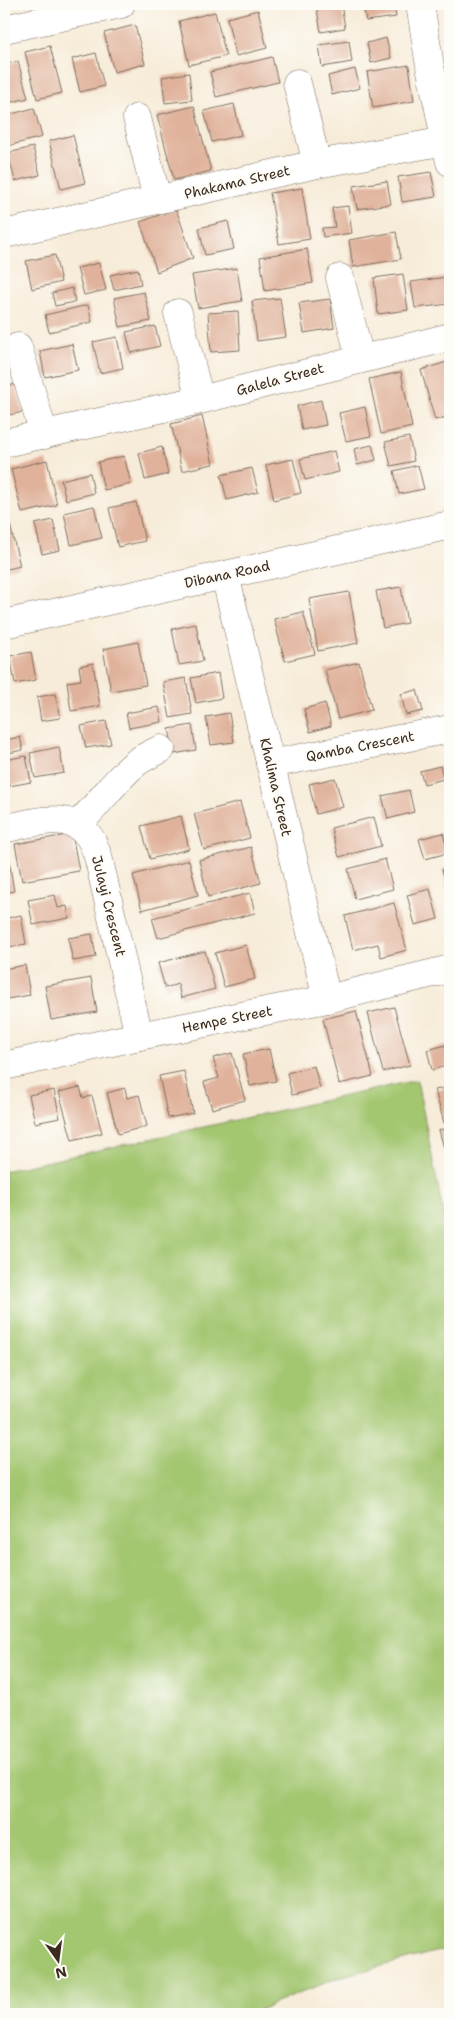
<svg xmlns="http://www.w3.org/2000/svg" width="454" height="2018" font-family="'Shantell Sans',sans-serif">
<style>
.green{fill:#a3c670;stroke:#6f7847}
.building{fill:#e0b29b}
.lines{fill:none;stroke-linecap:round;stroke-linejoin:round}
.minor-casing{stroke:#7d6e5f;stroke-width:29}
.minor{stroke:#fff;stroke-width:28}
.labels{text-anchor:middle;stroke-width:4.5;stroke-linejoin:round;paint-order:stroke}
.street-label{font-size:14px;fill:#3b2a1e;stroke:#fdfcf7}
</style>
<rect width="100%" height="100%" fill="#fdfcf7"/>
<filter id="ink" filterUnits="userSpaceOnUse"><feTurbulence type="fractalNoise" baseFrequency=".02" numOctaves="2"/><feDisplacementMap in="SourceGraphic" scale="10" xChannelSelector="R" yChannelSelector="G"/><feConvolveMatrix kernelMatrix="1 2 1 2 8 2 1 2 1" color-interpolation-filters="sRGB"/></filter>
<filter id="wash" filterUnits="userSpaceOnUse"><feTurbulence type="fractalNoise" baseFrequency=".0096" numOctaves="4" result="noise"/><feDisplacementMap in="SourceGraphic" scale="20" xChannelSelector="R" yChannelSelector="G"/><feGaussianBlur stdDeviation="1.12" result="paint"/><feColorMatrix in="noise" values="0 0 0 0 0 0 0 0 0 0 0 0 0 0 0 0 0 1.4 0 .05"/><feComposite in="paint" operator="in"/></filter>
<g filter="url(#wash)">
<rect width="100%" height="100%" fill="#f7ecd9"/>
<polygon class="green" points="417,1080 450,1247 450,1948 340,1977 249,2014 4,2014 4,1171"/>
<g id="blocks">
<g class="building">
<polygon points="316,4 341,4 345,28 321,32"/>
<polygon points="363,4 394,4 396,17 366,21"/>
<polygon points="258,10 267,48 236,56 227,18"/>
<polygon points="215,12 226,56 189,65 179,21"/>
<polygon points="135,25 145,64 114,72 104,33"/>
<polygon points="386,38 391,58 371,63 367,43"/>
<polygon points="349,41 352,62 322,67 319,45"/>
<polygon points="50,46 62,93 37,99 25,52"/>
<polygon points="96,53 104,86 80,92 72,59"/>
<polygon points="272,57 278,82 216,97 210,72"/>
<polygon points="18,61 28,98 4,104 4,65"/>
<polygon points="409,65 414,101 373,108 367,72"/>
<polygon points="355,69 360,88 332,95 328,76"/>
<polygon points="189,73 192,100 165,103 162,77"/>
<polygon points="234,104 241,135 212,142 204,111"/>
<polygon points="194,106 211,171 174,180 157,115"/>
<polygon points="34,108 42,137 4,147 4,116"/>
<polygon points="73,135 85,183 61,189 49,141"/>
<polygon points="33,147 40,175 15,181 8,153"/>
<polygon points="431,172 436,197 402,202 398,177"/>
<polygon points="387,181 391,204 357,209 353,186"/>
<polygon points="302,188 310,239 279,244 270,193"/>
<polygon points="348,206 352,233 323,237 322,228 335,227 332,208"/>
<polygon points="176,209 193,258 157,272 140,222"/>
<polygon points="228,221 234,249 205,255 199,228"/>
<polygon points="396,232 401,259 353,267 349,240"/>
<polygon points="307,249 313,283 265,291 260,257"/>
<polygon points="55,255 61,282 32,289 26,261"/>
<polygon points="99,263 106,290 84,295 77,268"/>
<polygon points="237,268 242,301 198,308 192,275"/>
<polygon points="138,269 141,284 114,290 110,275"/>
<polygon points="403,274 408,310 378,314 374,278"/>
<polygon points="447,277 450,304 415,308 411,282"/>
<polygon points="72,288 75,302 55,306 52,293"/>
<polygon points="144,292 151,321 120,327 114,298"/>
<polygon points="280,298 286,337 257,341 252,301"/>
<polygon points="330,299 334,328 304,333 299,303"/>
<polygon points="88,305 92,322 49,332 45,315"/>
<polygon points="238,311 240,350 211,352 208,313"/>
<polygon points="155,326 160,346 131,353 126,332"/>
<polygon points="117,337 123,368 100,373 93,342"/>
<polygon points="72,344 78,370 45,377 40,351"/>
<polygon points="450,361 450,416 435,420 421,370"/>
<polygon points="401,372 412,427 381,434 369,379"/>
<polygon points="16,384 23,412 4,416 4,387"/>
<polygon points="321,400 326,425 302,430 297,406"/>
<polygon points="365,407 371,436 346,441 339,413"/>
<polygon points="202,416 213,464 182,471 171,424"/>
<polygon points="409,437 414,461 391,466 385,442"/>
<polygon points="372,445 376,460 357,465 354,449"/>
<polygon points="162,447 168,474 145,480 139,453"/>
<polygon points="334,451 339,472 305,480 300,459"/>
<polygon points="124,456 131,484 104,490 98,462"/>
<polygon points="293,459 301,493 274,500 266,465"/>
<polygon points="47,460 57,505 22,513 11,469"/>
<polygon points="418,465 424,489 399,494 394,471"/>
<polygon points="252,468 258,492 227,500 221,475"/>
<polygon points="90,473 94,493 66,500 61,480"/>
<polygon points="136,502 145,541 118,547 109,508"/>
<polygon points="94,506 102,538 71,545 64,513"/>
<polygon points="53,520 60,550 42,554 35,524"/>
<polygon points="10,525 20,566 4,570 4,527"/>
<polygon points="401,587 407,623 383,628 376,591"/>
<polygon points="349,592 358,643 318,651 309,599"/>
<polygon points="303,612 315,654 285,661 274,619"/>
<polygon points="196,624 203,661 179,665 172,629"/>
<polygon points="138,642 146,685 111,691 103,649"/>
<polygon points="31,652 36,680 15,684 10,656"/>
<polygon points="359,662 372,710 338,719 325,670"/>
<polygon points="93,663 100,706 71,711 67,682 81,680 79,666"/>
<polygon points="218,673 222,698 196,703 191,678"/>
<polygon points="186,678 192,714 170,718 163,682"/>
<polygon points="417,690 423,711 406,715 401,694"/>
<polygon points="55,694 60,718 41,721 37,697"/>
<polygon points="325,703 331,726 310,732 304,709"/>
<polygon points="159,707 162,722 129,728 126,713"/>
<polygon points="229,713 234,742 211,745 206,717"/>
<polygon points="106,721 111,744 86,748 81,726"/>
<polygon points="192,725 196,750 174,754 169,729"/>
<polygon points="20,737 23,750 4,754 4,740"/>
<polygon points="59,747 64,773 35,778 30,753"/>
<polygon points="26,756 31,782 4,787 4,760"/>
<polygon points="440,766 444,779 424,784 420,771"/>
<polygon points="335,778 343,807 316,814 309,784"/>
<polygon points="409,790 414,812 388,819 382,796"/>
<polygon points="240,802 250,838 204,850 194,814"/>
<polygon points="181,816 189,849 150,859 141,826"/>
<polygon points="374,817 381,846 339,857 331,828"/>
<polygon points="443,833 448,853 425,859 419,839"/>
<polygon points="72,834 79,871 22,881 15,844"/>
<polygon points="251,847 261,883 208,897 199,860"/>
<polygon points="385,859 393,889 355,899 348,869"/>
<polygon points="189,860 198,895 142,910 133,875"/>
<polygon points="9,861 14,891 4,893 4,862"/>
<polygon points="450,867 450,897 442,869"/>
<polygon points="430,889 438,919 415,925 407,895"/>
<polygon points="250,893 255,913 158,938 152,918"/>
<polygon points="55,895 58,908 67,906 69,918 33,925 28,900"/>
<polygon points="394,903 407,950 381,957 378,944 353,950 345,916"/>
<polygon points="21,915 26,944 4,948 4,919"/>
<polygon points="92,934 96,957 73,961 68,938"/>
<polygon points="246,945 255,979 224,987 215,953"/>
<polygon points="205,951 215,989 181,998 178,984 165,988 158,963"/>
<polygon points="25,965 30,995 7,999 4,969"/>
<polygon points="91,978 97,1012 51,1020 45,986"/>
<polygon points="394,1007 410,1065 383,1072 368,1013"/>
<polygon points="356,1011 373,1076 339,1084 323,1019"/>
<polygon points="450,1044 450,1065 432,1070 427,1050"/>
<polygon points="269,1049 276,1081 250,1086 243,1054"/>
<polygon points="232,1053 245,1100 212,1109 204,1082 219,1078 213,1058"/>
<polygon points="314,1066 320,1088 292,1095 287,1073"/>
<polygon points="184,1071 193,1113 168,1118 159,1076"/>
<polygon points="80,1087 83,1098 92,1096 102,1133 72,1140 59,1092"/>
<polygon points="450,1087 450,1121 444,1123 435,1090"/>
<polygon points="125,1088 127,1098 139,1095 147,1126 118,1134 107,1093"/>
<polygon points="54,1090 60,1118 35,1123 29,1095"/>
<polygon points="450,1128 450,1158 447,1159 439,1130"/>
</g>
</g>
</g>
<g filter="url(#ink)">
<use href="#blocks" fill-opacity="0" stroke="#7d6e5f" stroke-width="1"/>
<g class="lines">
<defs>
<g id="minor">
<polyline points="420,4 430,66 450,162"/>
<polyline points="4,29 121,4"/>
<polyline points="297,83 317,164"/>
<polyline points="137,118 157,199"/>
<polyline points="4,234 317,164 446,141"/>
<polyline points="340,278 360,358"/>
<polyline points="178,313 200,400"/>
<polyline points="18,347 44,435"/>
<polyline points="4,443 200,400 450,337"/>
<polyline points="225,575 327,999"/>
<polyline points="4,624 450,525"/>
<polyline points="270,764 450,729"/>
<path d="M 77,825 C 98,806 114,780 137,762 C 144,757 153,753 161,749"/>
<path d="M 4,829 C 30,823 69,810 88,835 C 93,841 95,849 98,856 L 139,1036"/>
<polyline points="4,1066 139,1036 327,999 450,969"/>
</g>
</defs>
<use href="#minor" class="minor-casing"/>
<use href="#minor" class="minor"/>
</g>
</g>
<g class="labels">
<g class="street-label">
<text transform="translate(237 182) rotate(-13)" y="5">Phakama Street</text>
<text transform="translate(280 379) rotate(-15)" y="5">Galela Street</text>
<text transform="translate(227 574) rotate(-12)" y="5">Dibana Road</text>
<text transform="translate(360 746) rotate(-11)" y="5">Qamba Crescent</text>
<text transform="translate(276 787) rotate(77)" y="5">Khalima Street</text>
<text transform="translate(109 906) rotate(76)" y="5">Julayi Crescent</text>
<text transform="translate(227 1019) rotate(-11)" y="5">Hempe Street</text>
</g>
</g>
<rect width="454" height="2018" fill="none" stroke="#fdfcf7" stroke-width="20"/>
<g transform="translate(58 1960) rotate(166)" stroke="#fdfcf7" stroke-width="4" paint-order="stroke">
<path d="M0-4L9 19L0 12L-9 19Z" fill="#3b2a1e"/>
<text y="-8" font-size="14" font-weight="bold" text-anchor="middle" fill="#3b2a1e">N</text>
</g>
</svg>
